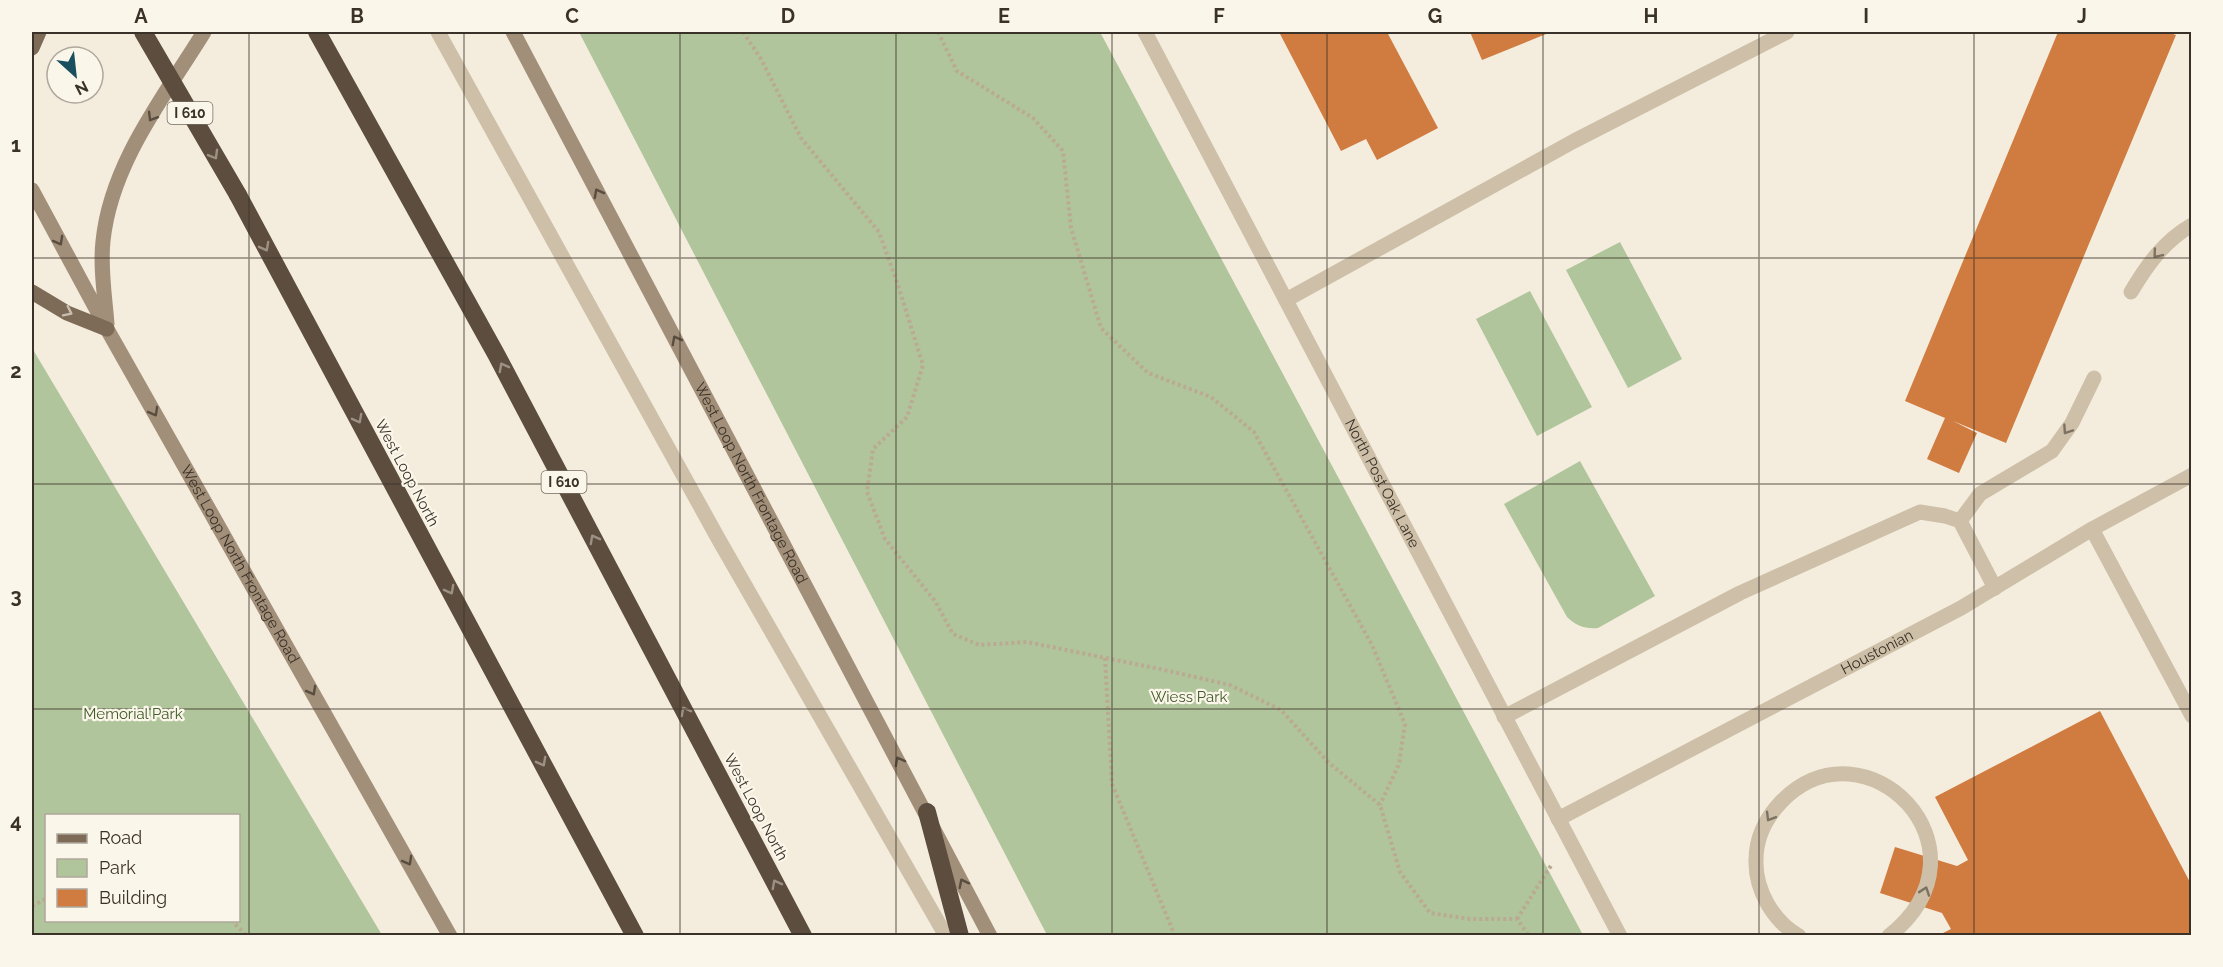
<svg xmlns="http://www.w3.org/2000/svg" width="2223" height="967" font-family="Raleway,sans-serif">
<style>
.green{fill:#b0c59b;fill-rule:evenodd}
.building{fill:#d07b40}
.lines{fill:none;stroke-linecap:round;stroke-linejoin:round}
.path{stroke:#baaa92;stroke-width:4;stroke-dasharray:3 3;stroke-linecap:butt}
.service{stroke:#cec0a8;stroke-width:15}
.minor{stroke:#cec0a8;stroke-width:15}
.tertiary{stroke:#cec0a8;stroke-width:15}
.secondary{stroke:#a28f79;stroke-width:15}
.primary{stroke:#7d6b58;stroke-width:15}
.motorway{stroke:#5c4d3f;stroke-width:18}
.motorway-bridge{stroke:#5c4d3f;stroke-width:18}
.oneway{stroke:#594d40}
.oneway2{stroke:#9c9183}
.oneway3{stroke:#7d7162}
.oneway4{stroke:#c9beb0}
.grid{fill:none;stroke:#3a3128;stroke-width:1.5;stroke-opacity:0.55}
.labels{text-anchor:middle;stroke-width:4.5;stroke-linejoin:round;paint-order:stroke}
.shield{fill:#fbf6ea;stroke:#746c62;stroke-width:1.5}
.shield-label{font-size:14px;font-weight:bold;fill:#3a3128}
.street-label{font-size:15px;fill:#3a3128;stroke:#fbf6ea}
.park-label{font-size:15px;fill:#415b2a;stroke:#fbf6ea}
.neatline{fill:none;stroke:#3a3128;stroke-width:2}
.grid-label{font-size:20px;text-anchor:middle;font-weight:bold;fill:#3a3128}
</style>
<rect width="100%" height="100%" fill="#f4eddd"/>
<g class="green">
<polygon points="579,32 1100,32 1583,935 1047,935"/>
<polygon points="1620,242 1682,359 1628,388 1566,270"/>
<polygon points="1530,291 1592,407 1537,436 1476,319"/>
<path d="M 32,346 L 35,353 L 382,935 L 32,935 ZM 46,816 L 238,816 L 238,920 L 46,920 Z"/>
<path d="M 1580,461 L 1655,596 L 1598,628 C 1585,629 1576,626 1567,617 L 1504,504 Z"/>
</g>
<g class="building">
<polygon points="1279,32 1387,32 1438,128 1377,160 1366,139 1341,151"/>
<polygon points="1470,32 1551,32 1482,60"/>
<polygon points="2058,32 2167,32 2176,35 2006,443 1953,421 1977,433 1959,473 1927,459 1945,418 1905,401"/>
<polygon points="2100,711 2192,886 2192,936 1937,936 1951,929 1942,913 1880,893 1895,847 1957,866 1968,860 1935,797"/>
</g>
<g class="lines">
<g class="path">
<polyline points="743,32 761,59 801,138 879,232 898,285 923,365 907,417 873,449 867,492 885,539 935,601 953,634 979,645 1027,642 1160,669 1230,685 1281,710 1329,763 1380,805 1400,872 1430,913 1470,919 1517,919 1529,936"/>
<polyline points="938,32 957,71 1033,118 1063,151 1071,228 1101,328 1148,373 1211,397 1254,432 1372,645 1405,724 1399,764 1380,805"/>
<polyline points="1105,658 1112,784 1175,936"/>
<polyline points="32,906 46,899"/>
<polyline points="1517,919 1552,864"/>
<polyline points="231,920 247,936"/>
</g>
<g class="service">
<polyline points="438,32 719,540 946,936"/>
<path d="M 2131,292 C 2147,265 2164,241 2192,225"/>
<polyline points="1286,300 1574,141 1787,32"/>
<polyline points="1960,521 1980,494 2052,451 2072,423 2094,378"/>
<polyline points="2092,529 2192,716"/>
<polyline points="1504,717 1740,593 1920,512 1945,516 1960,521 1995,588"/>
<path d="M 1799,936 C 1773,921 1755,890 1756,860 C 1756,838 1766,818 1781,802 C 1865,715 1999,849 1889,936"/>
</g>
<path class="minor" id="s1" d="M 1558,819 L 1961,608 L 2092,529 L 2192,475"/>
<path class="tertiary" id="s2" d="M 1145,32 L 1620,936"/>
<g class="secondary">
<path id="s3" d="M 513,32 L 990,936"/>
<path id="s4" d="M 32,190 L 107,329 L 450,936"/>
<path d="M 107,324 C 105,297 100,268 103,241 C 111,163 164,97 204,32"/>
</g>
<g class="primary">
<polyline points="32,48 39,32"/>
<polyline points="32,292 67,313 107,329"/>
</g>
<g class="motorway">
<polyline points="317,32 496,354 803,936"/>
<polyline points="238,195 635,936"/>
<polyline points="927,812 960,936"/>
</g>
<polyline class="motorway-bridge" points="143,32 238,195"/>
</g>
<defs><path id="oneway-chevron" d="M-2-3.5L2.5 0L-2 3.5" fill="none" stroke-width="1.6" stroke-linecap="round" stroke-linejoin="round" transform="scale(1.5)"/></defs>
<g class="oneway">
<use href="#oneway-chevron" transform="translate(152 117) rotate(121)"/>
<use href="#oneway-chevron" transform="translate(598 193) rotate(-118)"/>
<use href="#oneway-chevron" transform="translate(59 241) rotate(61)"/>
<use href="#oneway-chevron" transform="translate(676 340) rotate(-118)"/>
<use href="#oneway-chevron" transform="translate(154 412) rotate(61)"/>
<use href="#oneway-chevron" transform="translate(312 691) rotate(61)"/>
<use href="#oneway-chevron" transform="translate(899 761) rotate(-118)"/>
<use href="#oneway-chevron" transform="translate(408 861) rotate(61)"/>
<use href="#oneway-chevron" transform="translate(963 883) rotate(-117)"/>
</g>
<g class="oneway2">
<use href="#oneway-chevron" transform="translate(214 155) rotate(60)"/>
<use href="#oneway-chevron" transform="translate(265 247) rotate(62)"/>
<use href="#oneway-chevron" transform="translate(503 367) rotate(-118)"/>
<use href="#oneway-chevron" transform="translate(358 419) rotate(62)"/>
<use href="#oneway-chevron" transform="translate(594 539) rotate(-118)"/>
<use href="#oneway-chevron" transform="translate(450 590) rotate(62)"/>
<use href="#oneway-chevron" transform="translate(685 711) rotate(-118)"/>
<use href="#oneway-chevron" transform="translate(542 762) rotate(62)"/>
<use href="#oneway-chevron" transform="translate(776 884) rotate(-118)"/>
</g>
<g class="oneway3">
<use href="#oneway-chevron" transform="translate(2157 254) rotate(130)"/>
<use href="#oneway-chevron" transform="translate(2067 430) rotate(124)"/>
<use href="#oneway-chevron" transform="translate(1770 817) rotate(121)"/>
<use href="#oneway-chevron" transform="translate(1925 891) rotate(-71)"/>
</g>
<use class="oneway4" href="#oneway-chevron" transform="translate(68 312) rotate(26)"/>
<path class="grid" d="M 249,32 L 249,936M 464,32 L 464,936M 680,32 L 680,936M 896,32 L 896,936M 1112,32 L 1112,936M 1327,32 L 1327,936M 1543,32 L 1543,936M 1759,32 L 1759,936M 1974,32 L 1974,936M 32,258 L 2192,258M 32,484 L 2192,484M 32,709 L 2192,709"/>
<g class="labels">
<g class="shield">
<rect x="167.5" y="102" width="45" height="22" rx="4.5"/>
<rect x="541.5" y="471" width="45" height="22" rx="4.5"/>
</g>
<g class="shield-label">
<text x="190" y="118">I 610</text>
<text x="564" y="487">I 610</text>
</g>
<g class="street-label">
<text transform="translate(407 473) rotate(62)" y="5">West Loop North</text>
<text dy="5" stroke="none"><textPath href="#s3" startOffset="510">West Loop North Frontage Road</textPath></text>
<text dy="5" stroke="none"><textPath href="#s2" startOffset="510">North Post Oak Lane</textPath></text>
<text dy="5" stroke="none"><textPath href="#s4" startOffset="428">West Loop North Frontage Road</textPath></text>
<text dy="5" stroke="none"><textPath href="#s1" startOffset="360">Houstonian</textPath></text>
<text transform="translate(756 807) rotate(62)" y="5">West Loop North</text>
</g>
<g class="park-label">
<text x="1189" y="702">Wiess Park</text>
<text x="133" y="719">Memorial Park</text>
</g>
</g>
<rect width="2223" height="967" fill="none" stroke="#fbf6ea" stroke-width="66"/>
<rect x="45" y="814" width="195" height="108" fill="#fbf6ea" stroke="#aea79c" stroke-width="1.5"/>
<rect x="57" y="834" width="30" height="9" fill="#7d6b58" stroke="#aea79c" stroke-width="1.5"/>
<text x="99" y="844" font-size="18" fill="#3a3128">Road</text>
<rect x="57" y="859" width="30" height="18" fill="#b0c59b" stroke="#aea79c" stroke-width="1.5"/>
<text x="99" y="874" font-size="18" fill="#3a3128">Park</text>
<rect x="57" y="889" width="30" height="18" fill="#d07b40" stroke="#aea79c" stroke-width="1.5"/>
<text x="99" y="904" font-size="18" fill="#3a3128">Building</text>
<g transform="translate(75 75) rotate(153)"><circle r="28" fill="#fbf6ea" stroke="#aea79c" stroke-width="1.5"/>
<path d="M0-4.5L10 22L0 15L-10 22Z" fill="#1a4f5f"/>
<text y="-9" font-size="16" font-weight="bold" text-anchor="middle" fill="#3a3128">N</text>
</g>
<rect x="33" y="33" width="2157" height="901" class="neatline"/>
<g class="grid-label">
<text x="141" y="23">A</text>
<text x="357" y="23">B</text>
<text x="572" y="23">C</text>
<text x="788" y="23">D</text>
<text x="1004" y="23">E</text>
<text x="1219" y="23">F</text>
<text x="1435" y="23">G</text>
<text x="1651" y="23">H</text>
<text x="1866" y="23">I</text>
<text x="2082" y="23">J</text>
<text x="16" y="152">1</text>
<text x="16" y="378">2</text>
<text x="16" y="603">3</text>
<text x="16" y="828">4</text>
</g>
</svg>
